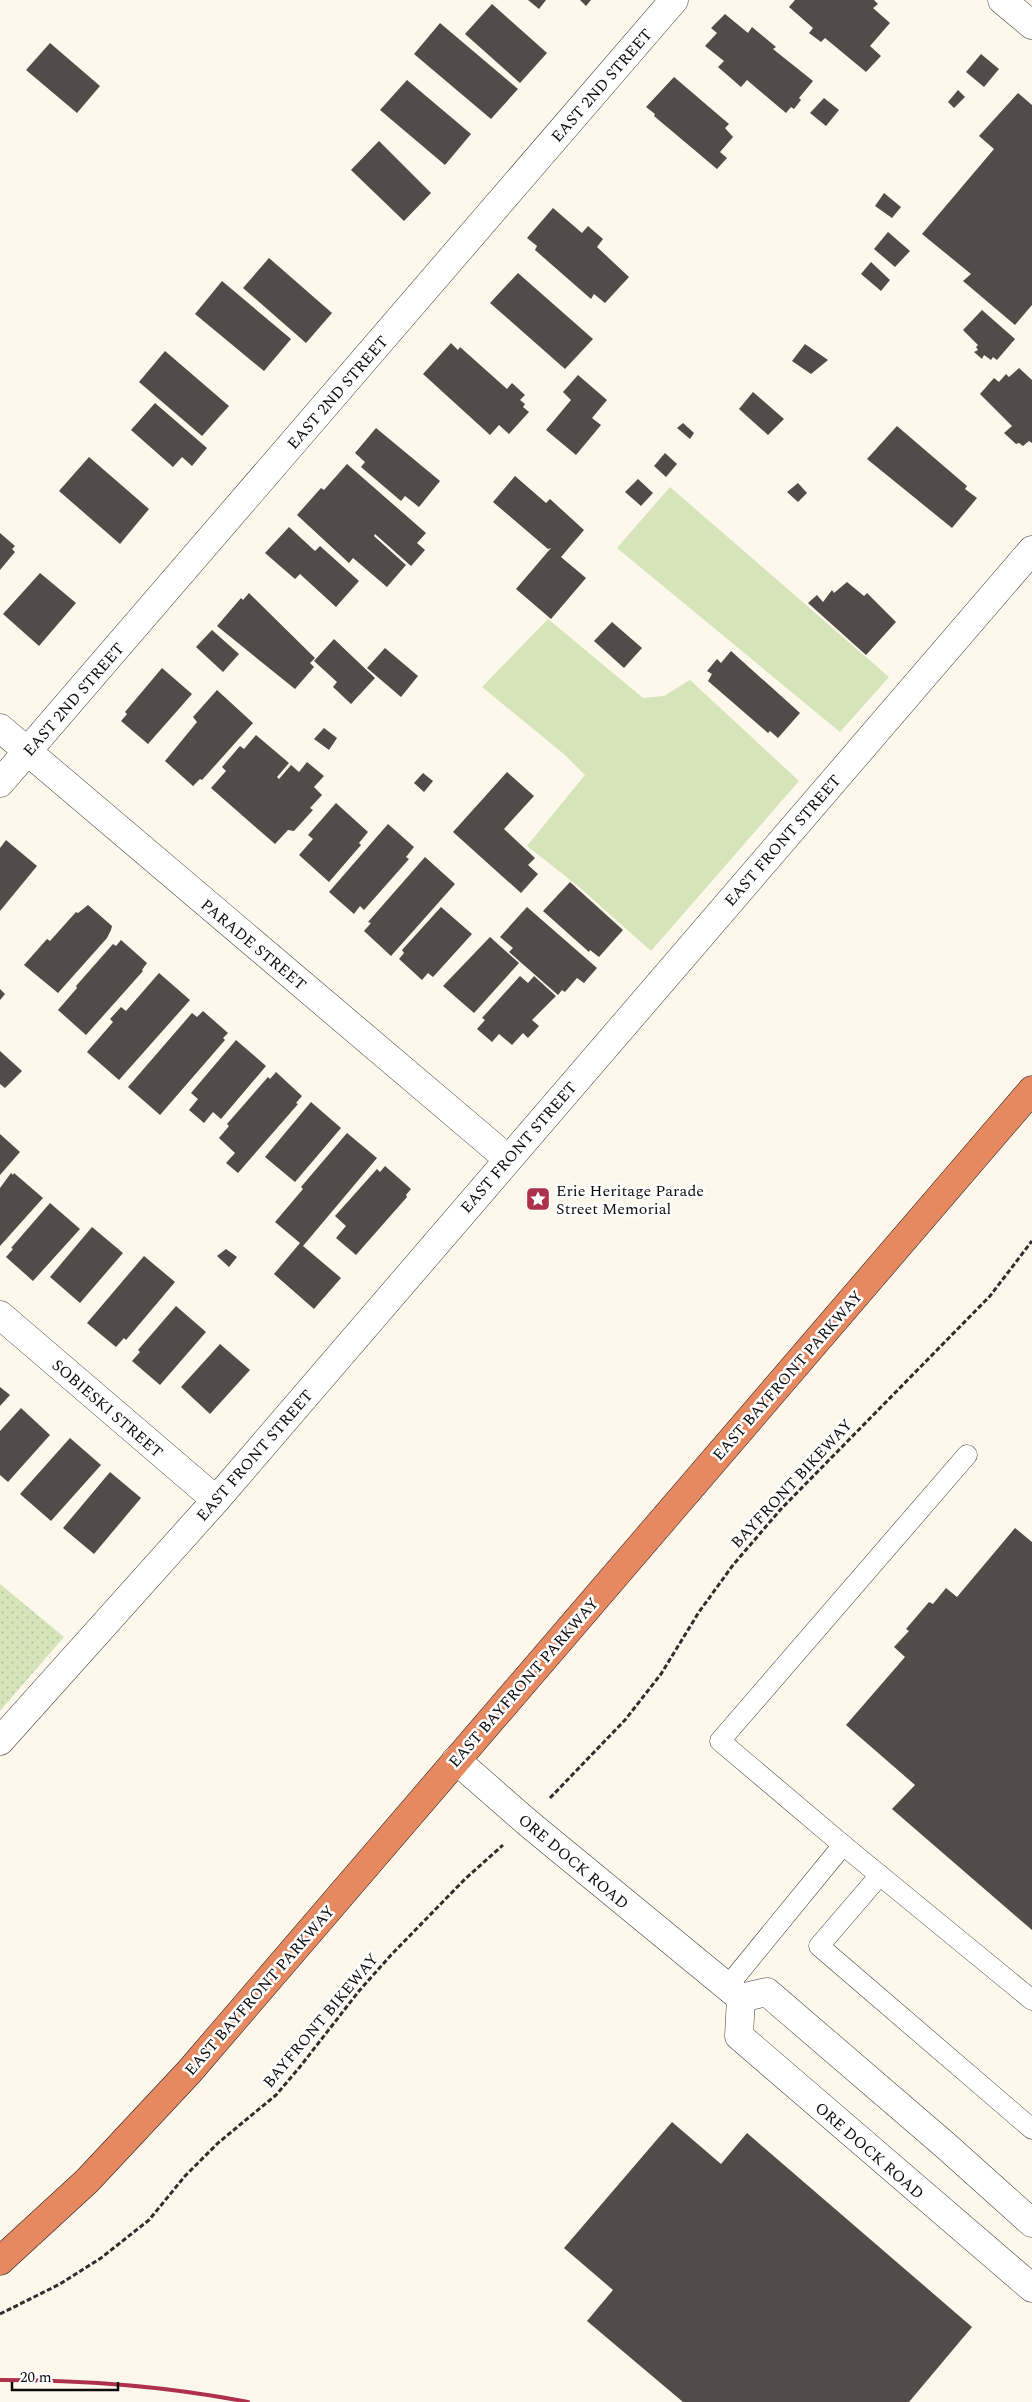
<svg xmlns="http://www.w3.org/2000/svg" width="1032" height="2402" font-family="Spectral,serif">
<style>
.grass{fill:#d6e4b9}
.park{fill:url(#park-dots)}
.building{fill:#534b49}
.lines{fill:none;stroke-linecap:round;stroke-linejoin:round}
.lane-casing{stroke:#3f3f3f;stroke-width:21}
.street-casing{stroke:#3f3f3f;stroke-width:29}
.highway-casing{stroke:#1d1d1d;stroke-width:29}
.path{stroke:#2e2e2e;stroke-width:3;stroke-dasharray:5 2.5;stroke-linecap:butt}
.lane{stroke:#fff;stroke-width:20}
.street{stroke:#fff;stroke-width:28}
.highway{stroke:#e78960;stroke-width:28}
.rail{stroke:#ae314b;stroke-width:4}
.labels{text-anchor:middle;stroke-width:5;stroke-linejoin:round;paint-order:stroke}
.street-label{font-size:16px;fill:#0c0c0c;stroke:#fff}
.poi-label{font-size:16px;fill:#0c0c0c;stroke:#fff;text-anchor:start}
</style>
<defs>
<pattern id="park-dots" width="8" height="8" patternUnits="userSpaceOnUse" patternTransform="scale(1.25)"><rect width="8" height="8" fill="#d6e4b9"/><path d="M2 2h.1M6 6h.1" fill="none" stroke="#b6c29e" stroke-width="1.8" stroke-linecap="round"/></pattern>
</defs>
<rect width="100%" height="100%" fill="#fdf7ec"/>
<g class="grass">
<polygon points="670,487 889,677 840,732 617,548"/>
<polygon points="548,619 643,698 664,696 690,680 799,781 651,951 578,886 527,846 585,775 565,755 482,687"/>
</g>
<polygon class="park" points="0,1584 64,1637 0,1711"/>
<g class="building">
<polygon points="528,0 546,0 539,9"/>
<polygon points="580,0 591,0 586,6"/>
<polygon points="795,0 874,0 878,4 873,8 890,23 870,46 881,56 866,72 825,38 821,42 809,33 813,28 789,7"/>
<polygon points="492,4 547,53 520,83 465,34"/>
<polygon points="725,14 748,33 752,27 776,47 773,49 813,81 799,98 801,100 794,109 791,107 786,113 747,80 741,87 718,67 724,61 705,46 717,33 711,28"/>
<polygon points="440,23 518,89 491,119 414,54"/>
<polygon points="50,43 100,86 77,113 26,70"/>
<polygon points="981,54 999,69 984,87 966,72"/>
<polygon points="674,77 729,124 725,128 733,137 720,152 727,158 717,169 654,116 655,114 646,107"/>
<polygon points="407,80 471,134 445,165 380,110"/>
<polygon points="958,90 965,97 954,108 948,102"/>
<polygon points="1018,93 1032,105 1032,305 1015,325 963,281 971,274 922,234 994,149 979,136"/>
<polygon points="824,98 839,110 826,126 810,113"/>
<polygon points="379,141 431,193 404,221 351,170"/>
<polygon points="884,193 901,207 892,218 875,206"/>
<polygon points="553,208 582,233 588,226 603,239 597,247 629,277 605,303 594,294 591,299 535,250 537,246 527,238"/>
<polygon points="888,232 910,251 895,267 874,249"/>
<polygon points="269,258 332,313 306,343 243,288"/>
<polygon points="871,262 890,280 881,291 861,274"/>
<polygon points="518,273 593,339 565,369 490,303"/>
<polygon points="222,281 291,339 264,371 195,314"/>
<polygon points="982,310 1015,339 997,360 993,357 991,360 984,355 982,359 974,352 978,350 976,347 978,345 963,330"/>
<polygon points="451,343 458,350 460,347 507,389 512,383 525,395 520,400 525,404 523,407 529,412 509,434 499,425 490,435 423,374"/>
<polygon points="805,344 828,360 811,374 792,361"/>
<polygon points="165,351 229,406 202,436 139,382"/>
<polygon points="1019,368 1032,380 1032,443 1029,441 1023,446 1019,443 1016,444 1004,433 1012,426 980,394 994,378 999,382 1006,374 1009,377"/>
<polygon points="578,375 607,400 592,418 601,425 576,455 546,430 571,400 563,392"/>
<polygon points="753,392 784,419 768,435 739,409"/>
<polygon points="155,403 207,448 192,466 182,457 173,467 131,430"/>
<polygon points="683,423 694,433 690,439 677,428"/>
<polygon points="897,426 967,486 965,489 977,498 952,528 867,459"/>
<polygon points="376,428 440,481 419,507 405,496 401,501 361,467 365,462 355,453"/>
<polygon points="665,453 677,464 666,477 654,466"/>
<polygon points="89,457 149,509 120,544 59,491"/>
<polygon points="347,464 426,533 417,543 425,550 411,566 375,534 374,536 406,565 387,587 353,558 349,563 297,515 321,488 324,490"/>
<polygon points="515,476 546,503 550,499 584,530 561,557 586,578 551,619 516,589 551,548 548,549 493,502"/>
<polygon points="638,479 653,493 641,506 625,492"/>
<polygon points="798,483 807,493 798,502 787,492"/>
<polygon points="289,527 315,551 320,546 359,581 336,607 300,574 295,579 265,553"/>
<polygon points="0,533 15,546 12,549 15,552 0,570"/>
<polygon points="40,573 76,603 39,646 3,614"/>
<polygon points="847,582 864,596 867,593 896,622 866,655 808,603 817,595 823,602 832,590 834,593"/>
<polygon points="249,593 315,658 310,663 314,667 295,689 217,626 241,598 243,600"/>
<polygon points="612,622 642,648 624,668 594,641"/>
<polygon points="212,630 239,654 223,672 196,647"/>
<polygon points="334,639 375,678 351,704 333,687 337,682 314,661"/>
<polygon points="385,648 418,676 401,697 367,668"/>
<polygon points="731,651 800,713 778,738 770,731 768,733 708,681 712,674 707,671 717,659 721,663"/>
<polygon points="162,668 192,694 148,744 121,721 127,714 125,712"/>
<polygon points="217,690 253,723 202,780 200,779 193,786 165,761 197,722 193,717"/>
<polygon points="324,728 337,738 329,750 314,739"/>
<polygon points="256,735 289,763 277,777 279,779 291,765 299,772 307,762 324,776 314,787 322,795 310,808 313,810 294,831 288,830 275,844 211,788 226,771 222,767 240,746 244,749"/>
<polygon points="507,772 534,796 504,829 535,858 528,865 538,874 521,893 453,832"/>
<polygon points="423,773 433,781 424,792 414,783"/>
<polygon points="336,803 368,832 359,843 361,845 329,882 299,855 313,839 308,835"/>
<polygon points="388,824 414,847 406,857 409,859 364,910 360,906 354,914 329,892"/>
<polygon points="6,840 37,866 0,911 0,848"/>
<polygon points="425,857 455,884 391,956 364,931 371,923 368,922"/>
<polygon points="570,882 623,930 599,957 590,950 589,952 543,911"/>
<polygon points="88,905 112,926 111,930 107,938 58,993 24,965 47,939 50,941 76,912 78,913"/>
<polygon points="441,907 472,934 433,977 428,973 422,980 399,959 404,953 402,950"/>
<polygon points="527,907 597,968 584,983 577,978 565,992 562,990 558,995 509,952 513,948 500,937"/>
<polygon points="490,937 519,963 474,1013 443,986"/>
<polygon points="121,940 147,963 142,970 143,971 86,1035 58,1010 77,988 76,986 113,944 116,946"/>
<polygon points="159,973 190,1000 119,1080 87,1052 113,1022 110,1019 121,1007 126,1011"/>
<polygon points="520,976 528,983 534,976 556,996 532,1020 539,1026 528,1038 523,1033 512,1045 499,1034 492,1042 477,1029 485,1020 482,1018"/>
<polygon points="0,989 5,994 0,1000"/>
<polygon points="203,1011 228,1033 223,1038 225,1040 160,1115 128,1087 192,1013 197,1017"/>
<polygon points="236,1040 266,1066 221,1119 213,1112 204,1123 189,1110 198,1099 191,1093"/>
<polygon points="0,1051 22,1071 5,1088 0,1084"/>
<polygon points="276,1072 302,1096 296,1103 298,1104 238,1173 226,1163 235,1153 219,1138 229,1126 227,1124 268,1077 270,1079"/>
<polygon points="311,1102 341,1128 295,1182 265,1157"/>
<polygon points="347,1133 377,1158 303,1246 341,1278 314,1309 274,1274 300,1243 275,1222 303,1189 301,1187"/>
<polygon points="0,1134 20,1152 0,1175"/>
<polygon points="385,1166 411,1189 406,1195 407,1197 356,1255 336,1238 346,1226 335,1216 377,1169 380,1172"/>
<polygon points="11,1173 13,1175 14,1173 43,1198 0,1246 0,1188"/>
<polygon points="50,1203 80,1229 33,1281 6,1257 13,1249 11,1248"/>
<polygon points="92,1227 123,1253 80,1303 50,1277"/>
<polygon points="226,1249 237,1257 229,1267 217,1256"/>
<polygon points="144,1256 175,1282 126,1340 124,1338 116,1347 87,1323"/>
<polygon points="176,1306 206,1332 160,1385 132,1361 140,1352 138,1350"/>
<polygon points="220,1344 250,1370 210,1414 181,1387"/>
<polygon points="0,1387 10,1395 0,1406"/>
<polygon points="21,1408 50,1435 8,1482 0,1475 0,1431"/>
<polygon points="70,1438 101,1465 51,1521 20,1494"/>
<polygon points="110,1472 141,1498 94,1554 63,1528"/>
<polygon points="1015,1528 1032,1542 1032,1930 892,1809 915,1785 846,1725 905,1657 894,1647 909,1631 906,1629 929,1602 933,1604 946,1588 957,1597"/>
<polygon points="672,2122 721,2164 747,2133 972,2327 909,2402 683,2402 587,2321 613,2290 564,2248"/>
</g>
<g class="lines">
<defs>
<g id="lane">
<polyline points="843,1845 1032,2000"/>
<polyline points="880,1875 819,1946 1032,2129"/>
<polyline points="727,1987 843,1845 720,1741 967,1455"/>
</g>
<g id="street">
<polyline points="1002,0 1032,25"/>
<polyline points="0,728 508,1159"/>
<polyline points="0,783 674,0"/>
<polyline points="0,1315 216,1500"/>
<polyline points="0,1741 216,1500 1032,550"/>
<polyline points="456,1760 528,1823 741,1998 767,1992 945,2145 1032,2223"/>
<polyline points="741,1998 739,2036 1032,2288"/>
</g>
<polyline id="highway" points="0,2261 87,2181 189,2072 1032,1090"/>
</defs>
<use href="#lane" class="lane-casing"/>
<use href="#street" class="street-casing"/>
<use href="#highway" class="highway-casing"/>
<g class="path">
<polyline points="550,1798 625,1720 661,1674 699,1612 733,1565 781,1509 990,1296 1032,1241"/>
<polyline points="0,2314 60,2284 101,2258 149,2220 185,2176 218,2143 276,2095 299,2068 359,1991 391,1955 465,1879 503,1845"/>
</g>
<use href="#lane" class="lane"/>
<use href="#street" class="street"/>
<use href="#highway" class="highway"/>
<path class="rail" d="M 0,2380 C 83,2380 166,2386 248,2402"/>
</g>
<defs>
<symbol id="sight-square" viewBox="-11 -11 22 22"><rect x="-9" y="-9" width="18" height="18" rx="4" fill="#ae314b" stroke="#fff"/><path d="M0-6L1.8-2.2L6-1.7L2.9 1.2L3.7 5.4L0 3.3L-3.7 5.4L-2.9 1.2L-6-1.7L-1.8-2.2Z" fill="#fff"/></symbol>
</defs>
<g fill-rule="evenodd">
<use href="#sight-square" x="524" y="1185" width="28" height="28"/>
</g>
<g class="labels">
<g class="street-label">
<text transform="translate(601 85) rotate(-49)" y="6">EAST 2ND STREET</text>
<text transform="translate(337 392) rotate(-49)" y="6">EAST 2ND STREET</text>
<text transform="translate(73 699) rotate(-49)" y="6">EAST 2ND STREET</text>
<text transform="translate(782 840) rotate(-49)" y="6">EAST FRONT STREET</text>
<text transform="translate(254 944) rotate(40)" y="6">PARADE STREET</text>
<text transform="translate(518 1147) rotate(-49)" y="6">EAST FRONT STREET</text>
<text transform="translate(787 1375) rotate(-49)" y="6">EAST BAYFRONT PARKWAY</text>
<text transform="translate(108 1408) rotate(41)" y="6">SOBIESKI STREET</text>
<text transform="translate(254 1455) rotate(-49)" y="6">EAST FRONT STREET</text>
<text transform="translate(791 1483) rotate(-47)" y="6">BAYFRONT BIKEWAY</text>
<text transform="translate(523 1682) rotate(-49)" y="6">EAST BAYFRONT PARKWAY</text>
<text transform="translate(574 1861) rotate(40)" y="6">ORE DOCK ROAD</text>
<text transform="translate(259 1990) rotate(-49)" y="6">EAST BAYFRONT PARKWAY</text>
<text transform="translate(320 2020) rotate(-50)" y="6">BAYFRONT BIKEWAY</text>
<text transform="translate(870 2150) rotate(41)" y="6">ORE DOCK ROAD</text>
</g>
<g class="poi-label">
<text x="556" y="1196">Erie Heritage Parade<tspan x="556" dy="18">Street Memorial</tspan></text>
</g>
</g>
<path d="M12 2382v8h106v-8" fill="none" stroke="#0c0c0c" stroke-width="2.5"/>
<text x="20" y="2382" font-size="15" fill="#0c0c0c" stroke="#ffffff" stroke-width="4" paint-order="stroke">20 m</text>
</svg>
